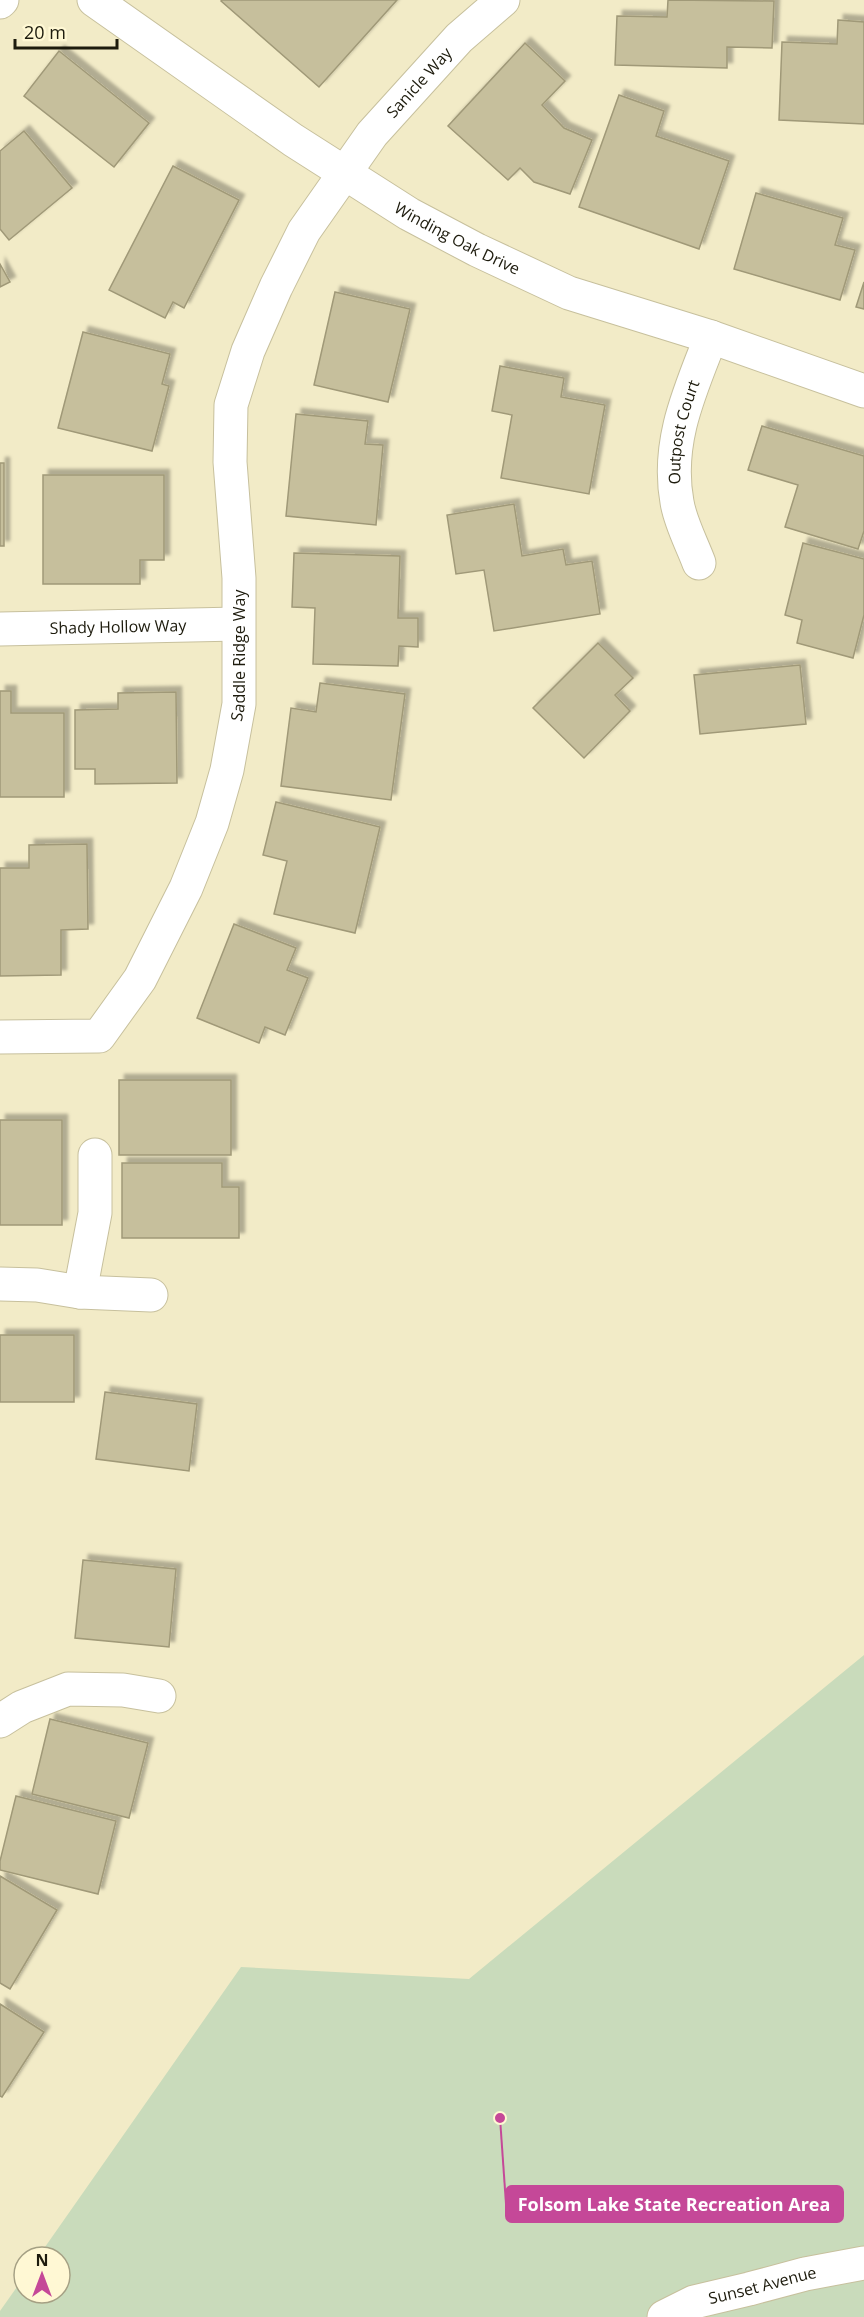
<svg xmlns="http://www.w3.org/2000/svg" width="864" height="2317" font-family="'Open Sans',sans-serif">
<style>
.green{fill:#c9dbbb}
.building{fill:#c6bf9c;stroke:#a09978;stroke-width:1.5;filter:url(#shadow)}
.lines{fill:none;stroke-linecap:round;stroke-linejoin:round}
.minor-casing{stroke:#c7c09d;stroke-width:35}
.tertiary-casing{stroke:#c7c09d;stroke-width:35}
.minor{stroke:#fff;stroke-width:33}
.tertiary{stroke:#fff;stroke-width:33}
.labels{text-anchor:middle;stroke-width:4.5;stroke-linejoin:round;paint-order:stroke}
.street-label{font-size:16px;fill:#1d1b0d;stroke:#fff8d4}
.leader{fill:none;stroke:#c54898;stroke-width:2}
.callout-dot{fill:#c54898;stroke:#fff8d4;stroke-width:2}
.callout{fill:#c54898;stroke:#c54898;stroke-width:2}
.callout-label{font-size:18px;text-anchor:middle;font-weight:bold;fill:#fff}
</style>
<defs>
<filter id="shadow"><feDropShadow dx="5.5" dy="-5.5" stdDeviation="1.5" flood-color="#0004"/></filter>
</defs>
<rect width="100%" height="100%" fill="#f2ebc7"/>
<polygon class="green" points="864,1655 864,2317 0,2317 0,2311 24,2277 24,2293 60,2293 60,2257 38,2257 241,1967 469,1979"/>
<g class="building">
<polygon points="222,0 397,0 319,87 221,1"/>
<polygon points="668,0 774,1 772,48 727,47 727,68 615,65 617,16 667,17"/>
<polygon points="838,20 864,22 864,124 779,120 782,42 837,44"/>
<polygon points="525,43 565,81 542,105 564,128 592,140 570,194 534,182 520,168 508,180 448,126"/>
<polygon points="59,51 149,123 114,167 24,96"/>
<polygon points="619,95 664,111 656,136 729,161 699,249 579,207"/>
<polygon points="24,131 72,188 9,240 0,229 0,151"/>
<polygon points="173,166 239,200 184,308 173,302 165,318 109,290"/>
<polygon points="756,193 843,218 835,245 855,250 840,300 734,269"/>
<polygon points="0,264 10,282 0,287"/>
<polygon points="864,282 864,309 856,307"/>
<polygon points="335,292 410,309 388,402 314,385"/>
<polygon points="83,332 170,354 162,384 169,386 152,451 58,428"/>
<polygon points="500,366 564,378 561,397 605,405 589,494 501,478 512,415 492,411"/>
<polygon points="296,414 368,421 365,444 383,445 376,525 286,516"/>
<polygon points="762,426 864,456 864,531 858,549 785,527 798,485 748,470"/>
<rect x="0" y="463" width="4" height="83"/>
<polygon points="43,475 164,475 164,560 140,560 140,584 43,584"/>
<polygon points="514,504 522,556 563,549 566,565 592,561 600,614 494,631 484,570 456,574 447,515"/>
<polygon points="803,543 864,559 864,615 853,658 797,643 802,620 785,615"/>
<polygon points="294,553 400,556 398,618 418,618 418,647 399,646 398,666 313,664 315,608 292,607"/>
<polygon points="598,643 633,678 615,695 630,711 584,758 533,708"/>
<polygon points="800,665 806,724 700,734 694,675"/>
<polygon points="320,683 405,694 391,800 281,786 291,708 316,712"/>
<polygon points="0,691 11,691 11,713 64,713 64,797 0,797"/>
<polygon points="176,692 177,783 95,784 95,769 75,769 75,710 118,709 118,693"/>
<polygon points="276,802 380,827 355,933 274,914 287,861 263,855"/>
<polygon points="87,844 88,929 61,930 61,975 0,976 0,868 29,868 29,845"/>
<polygon points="234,924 296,948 287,970 308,978 285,1035 265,1027 259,1043 197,1018"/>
<rect x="119" y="1080" width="112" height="75"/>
<rect x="0" y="1120" width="62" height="105"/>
<polygon points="122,1163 222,1163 222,1187 239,1187 239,1238 122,1238"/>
<rect x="0" y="1335" width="74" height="67"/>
<polygon points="105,1392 197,1404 189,1471 96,1459"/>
<polygon points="83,1560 176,1569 169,1647 75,1638"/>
<polygon points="50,1719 148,1743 129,1818 32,1794"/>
<polygon points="16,1796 116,1821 98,1894 0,1870 0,1861"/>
<polygon points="0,1876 57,1910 10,1989 0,1983"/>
<polygon points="0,2004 44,2032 2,2097 0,2096"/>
</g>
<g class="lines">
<defs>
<g id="minor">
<polyline points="0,2 2,0"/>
<path id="s1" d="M 699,563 C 692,544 680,522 677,502 C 666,442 690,391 711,337"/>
<path id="s2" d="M 0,629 L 238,624"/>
<path id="s3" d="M 0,1037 L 99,1036 L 140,979 L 186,888 L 212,823 L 227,770 L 239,704 L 239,578 L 230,462 L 231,405 L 248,351 L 276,287 L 304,231 L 372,134 L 459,38 L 503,0"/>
<polyline points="0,1284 37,1285 80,1292 151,1295"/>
<polyline points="80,1292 95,1213 95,1155"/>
<polyline points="0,1721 22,1707 68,1689 123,1690 159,1696"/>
</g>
<g id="tertiary">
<path id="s4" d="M 94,0 L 293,140 L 409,214 L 477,250 L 569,293 L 711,337 L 864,391"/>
<path id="s5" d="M 664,2317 L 694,2302 L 749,2289 L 805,2274 L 864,2263"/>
</g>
</defs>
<use href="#minor" class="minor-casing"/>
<use href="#tertiary" class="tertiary-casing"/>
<use href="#minor" class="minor"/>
<use href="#tertiary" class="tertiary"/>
</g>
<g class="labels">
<g class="street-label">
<text dy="6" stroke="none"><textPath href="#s3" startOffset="1140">Sanicle Way</textPath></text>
<text dy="6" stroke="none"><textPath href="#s4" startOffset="435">Winding Oak Drive</textPath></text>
<text dy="6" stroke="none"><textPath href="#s1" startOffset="136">Outpost Court</textPath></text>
<text dy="6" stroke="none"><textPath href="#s2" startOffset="118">Shady Hollow Way</textPath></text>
<text dy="6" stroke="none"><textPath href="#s3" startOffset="512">Saddle Ridge Way</textPath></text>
<text dy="6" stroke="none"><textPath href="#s5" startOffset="104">Sunset Avenue</textPath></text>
</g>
</g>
<path class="leader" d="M500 2118L506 2204"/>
<circle class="callout-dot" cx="500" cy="2118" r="6"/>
<rect class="callout" x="506" y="2186" width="337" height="36" rx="6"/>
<g class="callout-label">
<text x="674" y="2211">Folsom Lake State Recreation Area</text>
</g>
<g transform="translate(42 2275)"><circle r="28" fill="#fff8d4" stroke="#a5a084" stroke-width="1.5"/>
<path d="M0-4.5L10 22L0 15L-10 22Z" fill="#c54898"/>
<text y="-9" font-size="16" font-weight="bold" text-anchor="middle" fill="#1d1b0d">N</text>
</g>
<path d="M15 39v9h102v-9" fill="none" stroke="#1d1b0d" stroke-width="3"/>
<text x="24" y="39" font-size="18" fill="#1d1b0d" stroke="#fff8d4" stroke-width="4.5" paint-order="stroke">20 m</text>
</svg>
